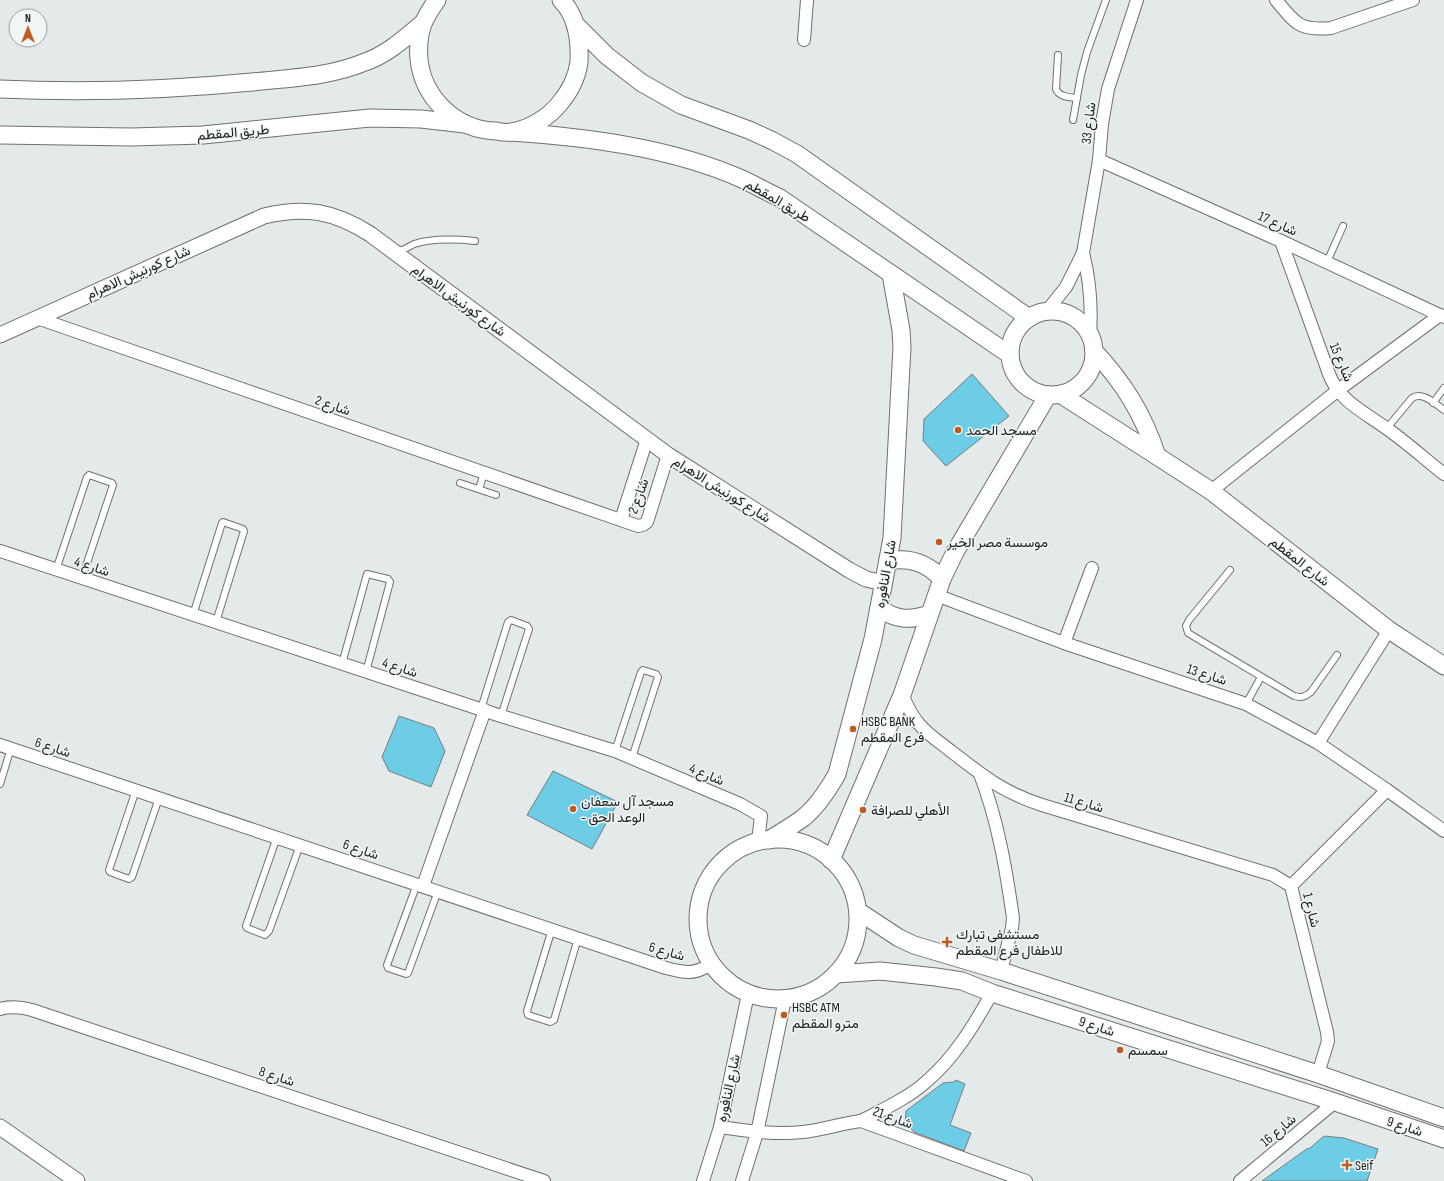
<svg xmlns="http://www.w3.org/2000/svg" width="1444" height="1181" font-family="'Sofia Sans Condensed',Vazirmatn,sans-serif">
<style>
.building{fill:#6ecde6;stroke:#797d7e}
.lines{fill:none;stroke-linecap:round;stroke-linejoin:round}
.service-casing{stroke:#6d7172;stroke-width:8}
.minor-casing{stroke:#6d7172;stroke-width:14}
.tertiary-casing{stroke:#6d7172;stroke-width:17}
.secondary-casing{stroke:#6d7172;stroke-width:19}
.service{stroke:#fff;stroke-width:6}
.minor{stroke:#fff;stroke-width:12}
.tertiary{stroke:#fff;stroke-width:15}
.secondary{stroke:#fff;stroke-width:17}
.poi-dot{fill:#be5b21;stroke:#f1f6f7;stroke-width:1.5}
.labels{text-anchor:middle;stroke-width:3;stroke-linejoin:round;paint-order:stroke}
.street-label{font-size:14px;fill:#1c1e1e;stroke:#f1f6f7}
.poi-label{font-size:14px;fill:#1c1e1e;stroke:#f1f6f7;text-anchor:start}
</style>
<rect width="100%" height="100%" fill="#e4e9ea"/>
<g class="building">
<polygon points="972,374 1009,416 946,466 923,441 924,419"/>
<polygon points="399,716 434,728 445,751 431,787 389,771 382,757"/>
<polygon points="553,771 618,802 592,849 527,815"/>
<polygon points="956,1080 965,1084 950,1125 971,1133 964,1151 914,1132 905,1123 906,1111 943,1083 954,1082"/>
<polygon points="1324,1136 1344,1138 1378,1149 1367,1181 1262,1181 1308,1148 1309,1149"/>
</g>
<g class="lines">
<defs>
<g id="service">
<path d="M 1058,55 L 1056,89 C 1059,97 1069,97 1077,98"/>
<polyline points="1073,120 1081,75 1087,52 1106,0"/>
<path d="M 397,252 C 403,250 409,247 414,244 C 433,238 455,239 475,241"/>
<polyline points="1327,262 1343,226"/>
<polyline points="1433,403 1444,388"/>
<path d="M 1387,428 L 1412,398 C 1423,391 1435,404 1444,410"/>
<polyline points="460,483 496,495"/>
<polyline points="479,489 484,473"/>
<polyline points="56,570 87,477 89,475 112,483 113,485 82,578"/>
<path d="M 1230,570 L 1189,620 L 1186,626 L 1188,633 L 1294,696 C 1301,698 1305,697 1311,692 L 1337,655"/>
<polyline points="193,615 222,523 223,522 243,529 244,531 216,622"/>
<polyline points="342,664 367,574 388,579 390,582 366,672"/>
<polyline points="1246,704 1261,677"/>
<polyline points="481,709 508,622 511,620 527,626 529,629 501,716"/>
<polyline points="615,751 641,672 643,670 656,674 658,677 632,758"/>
<polyline points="0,784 11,748"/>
<polyline points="136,790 109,870 110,872 129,879 132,877 159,798"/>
<polyline points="277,837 246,926 247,928 265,935 269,931 300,845"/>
<polyline points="417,884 387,965 388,968 406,974 408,973 438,891"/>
<polyline points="552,929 527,1011 528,1015 550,1022 554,1020 578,938"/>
</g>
<g id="minor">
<path d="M 1276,0 C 1295,23 1299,31 1331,28 L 1413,0"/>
<polyline points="804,40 807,0"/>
<polyline points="1099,160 1281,241 1444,317"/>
<path d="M 1281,241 L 1329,374 C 1339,401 1364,412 1386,428 C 1406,442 1425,459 1444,474"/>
<path d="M 1083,253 C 1090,280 1092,306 1090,335"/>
<polyline points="1046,312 1066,287 1083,253 1099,160 1102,124 1108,89 1137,0"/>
<polyline points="37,318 638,526 643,525 647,522 668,455"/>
<polyline points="1211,491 1337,391 1440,315"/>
<polyline points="621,520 647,439"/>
<polyline points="0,551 501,716 615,751 740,804 761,816 758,842"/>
<polyline points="936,595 1064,643 1246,704 1318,743 1387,790 1444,831"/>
<polyline points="1064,643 1092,568"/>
<path d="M 902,695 C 907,705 911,715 919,724 C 928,735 941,743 952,752 C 983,776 1004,793 1042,805 L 1273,875 L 1291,886"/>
<polyline points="1318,743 1389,630"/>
<path d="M 0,745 L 666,968 C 685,973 694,975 711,964"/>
<path d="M 980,774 C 998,821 1006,869 1013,918 L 1012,928 L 1001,971"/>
<polyline points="423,886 485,710"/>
<path d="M 0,1009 C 11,1006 21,1007 32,1010 L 544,1181"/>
<polyline points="1318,1074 1328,1041 1327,1032 1291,886 1387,790"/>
<path d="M 861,1121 C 882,1110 910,1097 927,1081 C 955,1057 974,1025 992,993"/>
<path d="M 720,1127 C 748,1131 775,1135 803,1132 C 823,1130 842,1123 861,1121 L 1026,1181"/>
<polyline points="703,1181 720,1127 748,994"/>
<polyline points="742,1181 757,1133 785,999"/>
<polyline points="1240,1181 1335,1102"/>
</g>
<g id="tertiary">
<path d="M 0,335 L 264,216 C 305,206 334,211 370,234 L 668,455 L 849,570 L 866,579 L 884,583"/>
<polyline points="0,1127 77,1181"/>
</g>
<g id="secondary">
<path d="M 437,0 C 432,7 426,16 423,24 C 419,35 418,48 419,59 C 423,99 457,130 496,131 C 501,132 507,133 512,132 C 530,129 549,117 560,103 C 570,91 577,78 579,62 C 580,40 577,16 561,0"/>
<polyline points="575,24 607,56 642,83 681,105 749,130 773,141 797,154 1029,318"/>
<path d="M 0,89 C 84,93 168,90 252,82 C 291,78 329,77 365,62 C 388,54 405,38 423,23"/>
<path d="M 511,132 C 588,137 672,148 742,179 C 755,185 767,192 780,198 L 1010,355"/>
<polyline points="0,135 131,137 203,135 370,118 421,119 465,124"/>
<circle cx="1052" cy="353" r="42"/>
<path d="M 1094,351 C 1124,383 1143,414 1157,456"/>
<polyline points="1060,394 1157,456 1211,491 1389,630 1444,666"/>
<path d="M 888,561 C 910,557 927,563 942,579"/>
<path d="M 879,608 C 896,620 910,621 929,614"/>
<circle cx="778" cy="919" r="80"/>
<path d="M 769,840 C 780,833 792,826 803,818 C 818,806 828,790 837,774 L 873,639 L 892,538 L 902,347 L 901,330 L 891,274"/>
<polyline points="831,860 902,695 942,579 955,552 1048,395"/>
<polyline points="858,911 899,938 914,945 1001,971 1318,1074 1444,1118"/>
<polyline points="836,974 880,971 936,977 962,981 992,993 1335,1102 1444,1139"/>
</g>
</defs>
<use href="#service" class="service-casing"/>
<use href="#minor" class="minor-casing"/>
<use href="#tertiary" class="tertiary-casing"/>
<use href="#secondary" class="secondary-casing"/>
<use href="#service" class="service"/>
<use href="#minor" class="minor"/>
<use href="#tertiary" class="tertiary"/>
<use href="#secondary" class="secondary"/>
</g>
<g class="poi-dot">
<circle cx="958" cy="430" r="4"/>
<circle cx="939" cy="542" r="4"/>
<circle cx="853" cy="729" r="4"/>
<circle cx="573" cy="809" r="4"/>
<circle cx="863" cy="810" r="4"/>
<path d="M945 936h4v4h4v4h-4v4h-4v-4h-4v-4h4z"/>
<circle cx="784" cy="1015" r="4"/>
<circle cx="1120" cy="1050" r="4"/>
<path d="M1345 1159h4v4h4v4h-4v4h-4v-4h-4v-4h4z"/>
</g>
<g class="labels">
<g class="street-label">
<text transform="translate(1088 123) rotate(-83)" y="5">شارع 33</text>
<text transform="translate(233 132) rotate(-5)" y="5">طريق المقطم</text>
<text transform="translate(778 200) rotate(30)" y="5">طريق المقطم</text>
<text transform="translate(1278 223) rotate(24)" y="5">شارع 17</text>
<text transform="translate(138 272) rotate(-24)" y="5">شارع كورنيش الاهرام</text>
<text transform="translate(459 300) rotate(36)" y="5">شارع كورنيش الاهرام</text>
<text transform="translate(1342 362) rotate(67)" y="5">شارع 15</text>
<text transform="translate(333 405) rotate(19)" y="5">شارع 2</text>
<text transform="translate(722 489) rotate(32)" y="5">شارع كورنيش الاهرام</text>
<text transform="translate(638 496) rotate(-70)" y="5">شارع 2</text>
<text transform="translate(1300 561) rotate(38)" y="5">شارع المقطم</text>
<text transform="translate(92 566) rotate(18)" y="5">شارع 4</text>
<text transform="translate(885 574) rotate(-80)" y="5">شارع النافوره</text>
<text transform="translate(400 667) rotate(18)" y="5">شارع 4</text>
<text transform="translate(1207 674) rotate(18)" y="5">شارع 13</text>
<text transform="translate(53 747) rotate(18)" y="5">شارع 6</text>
<text transform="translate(707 774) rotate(23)" y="5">شارع 4</text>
<text transform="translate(1084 802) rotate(17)" y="5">شارع 11</text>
<text transform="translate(361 849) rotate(19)" y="5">شارع 6</text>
<text transform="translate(1312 910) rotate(76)" y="5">شارع 1</text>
<text transform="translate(667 951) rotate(16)" y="5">شارع 6</text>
<text transform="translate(1097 1026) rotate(18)" y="5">شارع 9</text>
<text transform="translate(277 1076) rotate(18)" y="5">شارع 8</text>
<text transform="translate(728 1088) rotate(-78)" y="5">شارع النافوره</text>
<text transform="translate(893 1117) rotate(20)" y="5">شارع 21</text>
<text transform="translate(1405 1126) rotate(18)" y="5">شارع 9</text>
<text transform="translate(1278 1130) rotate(-40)" y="5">شارع 16</text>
</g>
<g class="poi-label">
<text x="966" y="435">مسجد الحمد</text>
<text x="947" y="547">موسسة مصر الخير</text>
<text x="861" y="726">HSBC BANK<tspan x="861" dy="16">فرع المقطم</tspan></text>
<text x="581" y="806">مسجد آل سعفان<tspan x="581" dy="16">- الوعد الحق</tspan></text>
<text x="871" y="815">الأهلي للصرافة</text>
<text x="956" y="939">مستشفى تبارك<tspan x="956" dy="16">للاطفال فرع المقطم</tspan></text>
<text x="792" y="1012">HSBC ATM<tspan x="792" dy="16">مترو المقطم</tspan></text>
<text x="1128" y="1055">سمسم</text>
<text x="1355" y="1170">Seif</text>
</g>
</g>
<g transform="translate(28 28)"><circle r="19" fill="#f1f6f7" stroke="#9ca0a0"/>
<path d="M0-3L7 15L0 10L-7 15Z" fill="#be5b21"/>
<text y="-6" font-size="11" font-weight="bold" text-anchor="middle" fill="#1c1e1e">N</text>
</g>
</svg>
